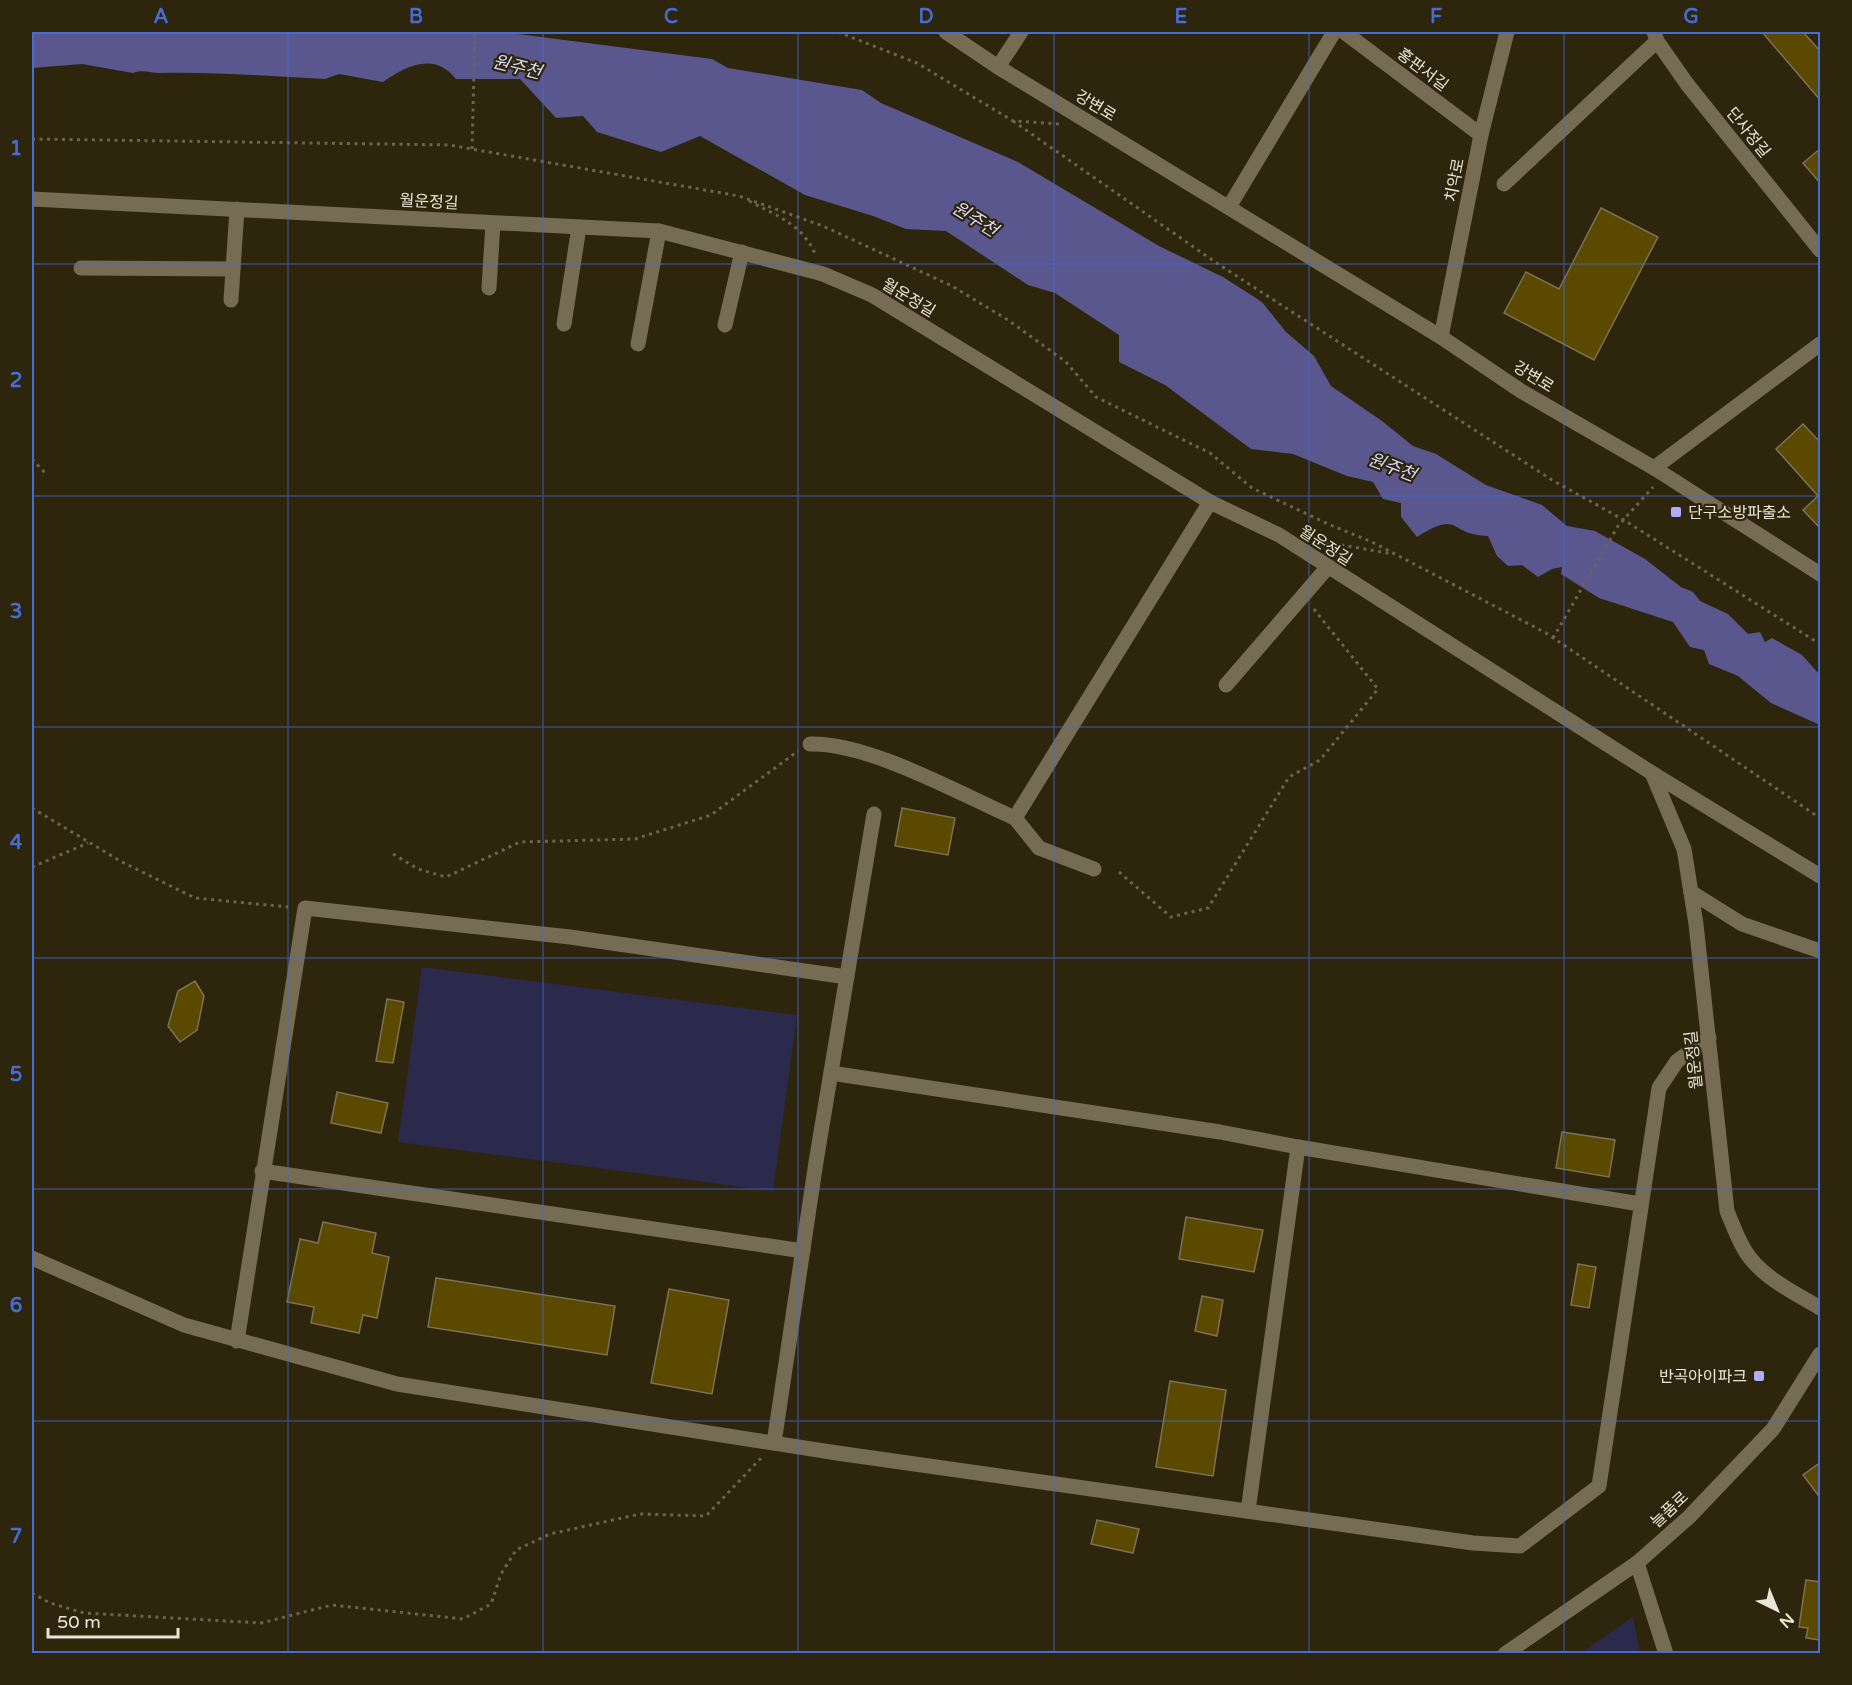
<svg xmlns="http://www.w3.org/2000/svg" width="1852" height="1685" font-family="'Varela Round','Noto Sans KR',sans-serif">
<style>
.green{fill:#2c2a4c}
.water{fill:#59578d}
.lines{fill:none;stroke-linecap:round;stroke-linejoin:round}
.stream{stroke:#59578d;stroke-width:5}
.building{fill:#5c4900;stroke:#7b7258;stroke-width:1.5}
.path{stroke:#6b644f;stroke-width:3;stroke-dasharray:3 4.5;stroke-linecap:butt}
.minor{stroke:#756c53;stroke-width:15}
.grid{fill:none;stroke:#466cd7;stroke-width:1.5;stroke-opacity:0.55}
.poi-dot{fill:#afaefa;stroke:#2d250c;stroke-width:2}
.labels{text-anchor:middle;stroke-width:4.5;stroke-linejoin:round;paint-order:stroke}
.street-label{font-size:16px;fill:#e9e4d5;stroke:#2d250c}
.poi-label{font-size:16px;fill:#e9e4d5;stroke:#2d250c;text-anchor:start}
.water-label{font-size:18px;font-style:italic;fill:#d7d7f9;stroke:#2d250c}
.neatline{fill:none;stroke:#466cd7;stroke-width:2}
.grid-label{font-size:20px;text-anchor:middle;font-weight:bold;fill:#466cd7}
</style>
<rect width="100%" height="100%" fill="#2d250c"/>
<g class="green">
<polygon points="422,967 797,1015 773,1191 398,1142"/>
<polygon points="1633,1617 1640,1653 1581,1653"/>
</g>
<path class="water" d="M 32,32 L 503,32 L 712,59 L 728,68 L 862,90 L 881,103 L 1018,162 L 1159,246 L 1223,277 L 1262,302 L 1286,332 L 1314,356 L 1331,386 L 1382,421 L 1413,446 L 1436,454 L 1486,485 L 1542,505 L 1567,526 L 1595,531 L 1645,559 L 1681,587 L 1693,592 L 1700,601 L 1728,614 L 1748,634 L 1760,632 L 1765,642 L 1772,638 L 1802,655 L 1820,675 L 1820,725 L 1771,703 L 1738,676 L 1709,664 L 1704,650 L 1690,647 L 1673,622 L 1599,598 L 1561,574 L 1562,567 L 1552,569 L 1538,577 L 1522,565 L 1508,566 L 1497,556 L 1488,536 C 1447,535 1462,509 1417,537 L 1401,517 L 1401,503 L 1383,499 L 1373,482 L 1347,476 L 1293,454 L 1251,449 L 1165,385 L 1119,362 L 1119,335 L 1055,293 L 1028,285 L 946,231 L 906,229 L 873,216 L 805,195 L 700,136 L 661,152 L 597,132 L 583,116 L 556,118 L 520,79 L 456,79 C 435,52 407,65 383,82 L 339,74 L 325,79 C 270,76 215,72 160,73 C 151,73 142,69 133,73 L 82,64 L 32,68 Z"/>
<g class="lines">
<polyline class="stream" points="1342,1654 1354,1654"/>
</g>
<g class="building">
<polygon points="1762,32 1803,32 1821,52 1821,101"/>
<polygon points="1821,148 1821,184 1803,163"/>
<polygon points="1601,208 1658,237 1594,360 1504,313 1526,272 1559,289"/>
<polygon points="1803,424 1821,443 1821,529 1803,510 1818,496 1776,449"/>
<polygon points="902,808 955,818 948,855 895,846"/>
<polygon points="195,981 204,996 197,1030 180,1042 168,1026 178,991"/>
<polygon points="387,999 404,1002 393,1063 376,1061"/>
<polygon points="337,1092 388,1103 381,1133 331,1123"/>
<polygon points="1562,1132 1615,1140 1609,1177 1556,1168"/>
<polygon points="1186,1217 1263,1230 1254,1272 1179,1259"/>
<polygon points="323,1222 376,1233 372,1253 389,1257 377,1318 363,1315 359,1333 311,1323 314,1307 287,1302 300,1239 318,1243"/>
<polygon points="1578,1264 1596,1267 1589,1308 1571,1305"/>
<polygon points="436,1278 615,1306 607,1355 428,1327"/>
<polygon points="669,1289 729,1300 712,1394 651,1383"/>
<polygon points="1202,1296 1223,1300 1217,1336 1195,1331"/>
<polygon points="1170,1381 1226,1390 1213,1476 1156,1467"/>
<polygon points="1821,1462 1821,1499 1803,1475"/>
<polygon points="1097,1520 1139,1529 1133,1553 1091,1544"/>
<polygon points="1806,1580 1821,1582 1819,1640 1806,1638 1808,1628 1799,1627"/>
</g>
<g class="lines">
<g class="path">
<polyline points="838,32 917,63 1013,121 1060,124"/>
<polyline points="1013,121 1218,264 1552,480 1624,520 1820,644"/>
<polyline points="32,139 449,145 739,196 823,226 952,286 1008,320 1066,362 1096,397 1210,453 1252,488 1328,524 1372,542 1546,633 1820,818"/>
<polyline points="472,149 475,32"/>
<path d="M 749,201 C 777,216 803,224 816,256"/>
<polyline points="32,459 46,474"/>
<polyline points="1319,541 1393,554"/>
<polyline points="1553,638 1618,526 1653,487"/>
<polyline points="32,808 122,862 195,898 288,907"/>
<polyline points="393,854 418,869 446,877 520,842 635,839 711,815 798,751"/>
<polyline points="32,867 88,843"/>
<polyline points="1119,872 1171,917 1208,908 1289,777 1320,760 1378,689 1313,608"/>
<polyline points="32,1593 50,1603 84,1613 261,1623 332,1605 463,1619 491,1604 501,1574 516,1550 550,1534 640,1514 706,1516 762,1457"/>
</g>
<g class="minor">
<polyline points="946,32 998,67 1441,337 1521,391 1654,468 1820,574"/>
<polyline points="1344,32 1481,135"/>
<polyline points="1654,32 1657,41 1687,84 1820,250"/>
<polyline points="998,67 1021,32"/>
<polyline points="1504,184 1657,41"/>
<polyline points="32,199 659,231 823,274 872,295 1210,502 1279,535 1652,773 1820,876"/>
<polyline points="1229,207 1334,32"/>
<polyline points="81,268 233,269"/>
<polyline points="489,288 493,223"/>
<polyline points="231,300 237,209"/>
<polyline points="564,324 579,227"/>
<polyline points="725,325 742,252"/>
<polyline points="1441,337 1481,135 1507,32"/>
<polyline points="638,344 659,231"/>
<polyline points="1654,468 1820,344"/>
<polyline points="1226,685 1327,568"/>
<path d="M 810,744 C 868,742 960,794 1015,818 L 1210,502"/>
<path d="M 1652,773 L 1684,849 L 1696,924 L 1727,1211 C 1732,1223 1737,1237 1744,1249 C 1760,1277 1794,1292 1820,1308"/>
<polyline points="1015,818 1039,848 1094,869"/>
<polyline points="1691,892 1742,924 1820,951"/>
<polyline points="831,1073 1220,1132 1298,1147 1640,1204"/>
<polyline points="262,1171 803,1251"/>
<polyline points="32,1258 184,1325 397,1384 837,1453 1473,1543 1520,1546 1599,1486 1659,1088 1677,1061 1709,1038"/>
<polyline points="237,1341 305,908 570,937 847,977"/>
<polyline points="774,1443 816,1162 874,814"/>
<polyline points="1248,1511 1298,1147"/>
<polyline points="1637,1563 1666,1654"/>
<polyline points="1505,1654 1637,1563 1689,1517 1773,1429 1820,1354"/>
</g>
</g>
<path class="grid" d="M 288,32 L 288,1654M 543,32 L 543,1654M 798,32 L 798,1654M 1054,32 L 1054,1654M 1309,32 L 1309,1654M 1564,32 L 1564,1654M 32,264 L 1820,264M 32,496 L 1820,496M 32,727 L 1820,727M 32,958 L 1820,958M 32,1189 L 1820,1189M 32,1421 L 1820,1421"/>
<g class="poi-dot">
<rect x="1670" y="506" width="12" height="12" rx="3"/>
<rect x="1753" y="1370" width="12" height="12" rx="3"/>
</g>
<g class="labels">
<g class="street-label">
<text transform="translate(1423 69) rotate(37)" y="6">홍판서길</text>
<text transform="translate(1096 105) rotate(31)" y="6">강변로</text>
<text transform="translate(1749 132) rotate(51)" y="6">단사정길</text>
<text transform="translate(1454 180) rotate(-79)" y="6">치악로</text>
<text transform="translate(429 201) rotate(3)" y="6">월운정길</text>
<text transform="translate(909 297) rotate(31)" y="6">월운정길</text>
<text transform="translate(1534 376) rotate(32)" y="6">강변로</text>
<text transform="translate(1326 545) rotate(33)" y="6">월운정길</text>
<text transform="translate(1693 1060) rotate(-96)" y="6">월운정길</text>
<text transform="translate(1669 1509) rotate(-43)" y="6">늘품로</text>
</g>
<g class="poi-label">
<text x="1688" y="518">단구소방파출소</text>
<text x="1747" y="1382" text-anchor="end">반곡아이파크</text>
</g>
<g class="water-label">
<text transform="translate(517 67) rotate(14)" y="6">원주천</text>
<text transform="translate(975 219) rotate(32)" y="6">원주천</text>
<text transform="translate(1392 467) rotate(21)" y="6">원주천</text>
</g>
</g>
<rect width="1852" height="1685" fill="none" stroke="#2d250c" stroke-width="66"/>
<g transform="translate(1777 1610) rotate(137)" stroke="#2d250c" stroke-width="4.5" paint-order="stroke">
<path d="M0-4.5L10 22L0 15L-10 22Z" fill="#e9e4d5"/>
<text y="-9" font-size="16" font-weight="bold" text-anchor="middle" fill="#e9e4d5">N</text>
</g>
<path d="M48 1628v9h130v-9" fill="none" stroke="#e9e4d5" stroke-width="3"/>
<text x="57" y="1628" font-size="18" fill="#e9e4d5" stroke="#2d250c" stroke-width="4.5" paint-order="stroke">50 m</text>
<rect x="33" y="33" width="1786" height="1619" class="neatline"/>
<g class="grid-label">
<text x="161" y="23">A</text>
<text x="416" y="23">B</text>
<text x="671" y="23">C</text>
<text x="926" y="23">D</text>
<text x="1181" y="23">E</text>
<text x="1436" y="23">F</text>
<text x="1691" y="23">G</text>
<text x="16" y="155">1</text>
<text x="16" y="387">2</text>
<text x="16" y="618">3</text>
<text x="16" y="849">4</text>
<text x="16" y="1081">5</text>
<text x="16" y="1312">6</text>
<text x="16" y="1543">7</text>
</g>
</svg>
